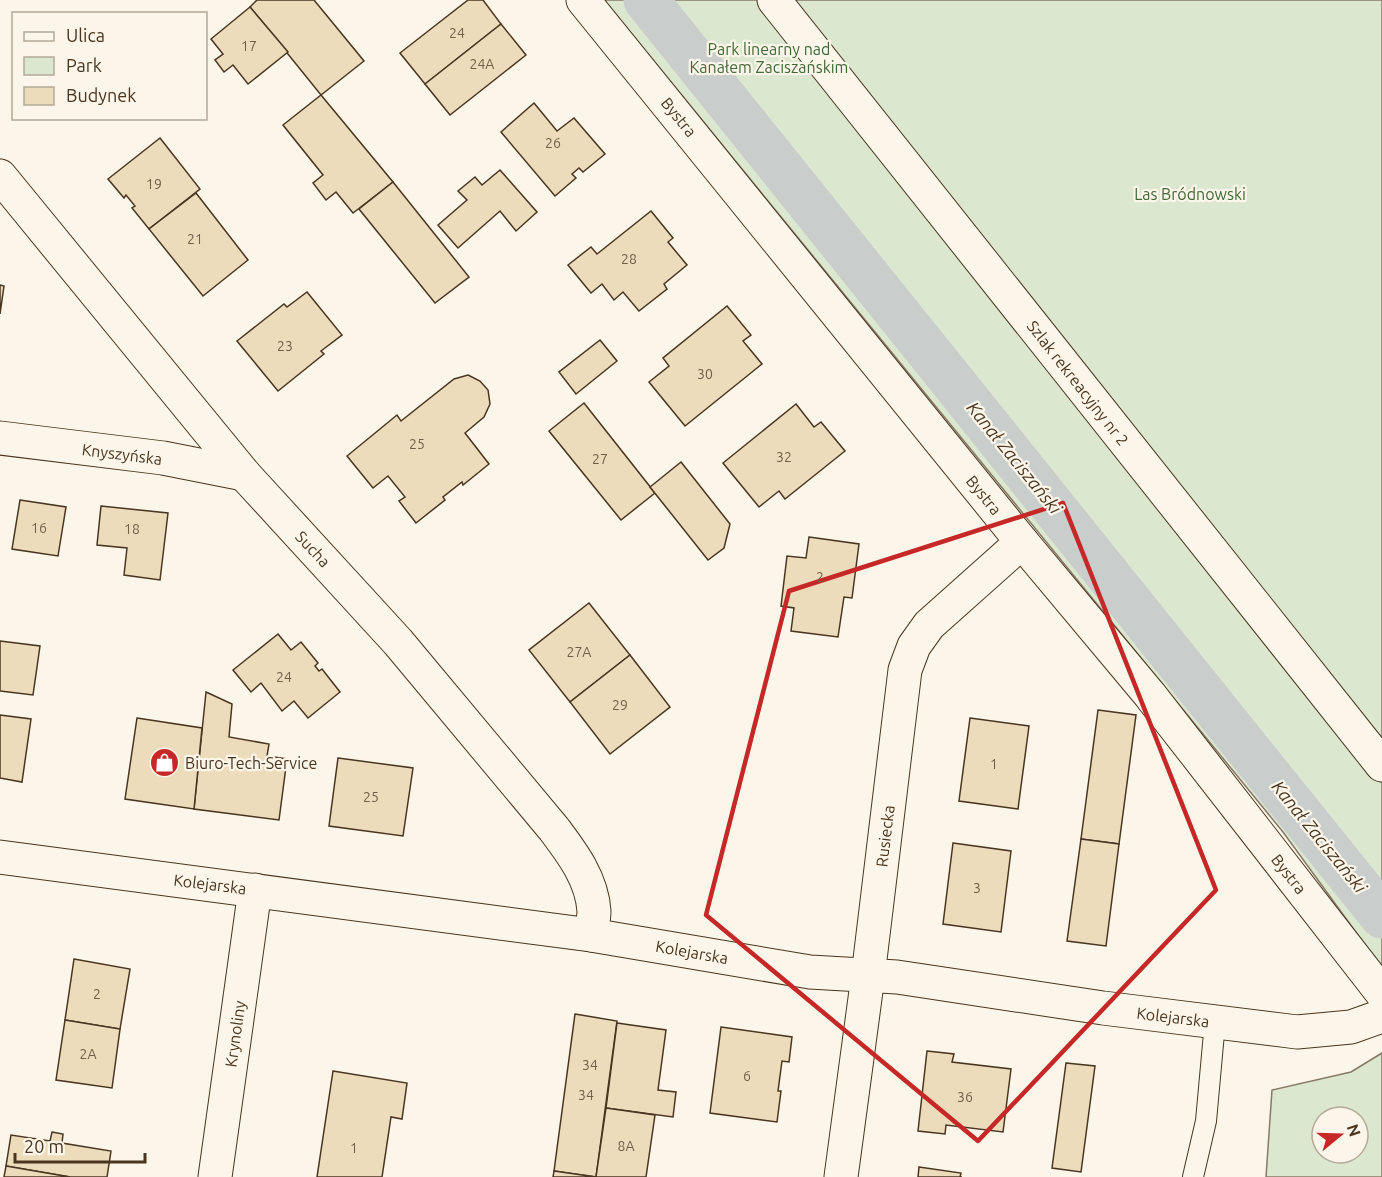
<svg xmlns="http://www.w3.org/2000/svg" width="1382" height="1177" font-family="Ubuntu,sans-serif">
<style>
.green{fill:#dce7d0;stroke:#887966;stroke-width:1.5;fill-rule:evenodd}
.lines{fill:none;stroke-linecap:round;stroke-linejoin:round}
.canal{stroke:#c9cecd;stroke-width:45}
.building{fill:#ecdcbc;stroke:#4a3520;stroke-width:1.5}
.lane-casing{stroke:#4a3520;stroke-width:22}
.street-casing{stroke:#4a3520;stroke-width:35}
.lane{stroke:#fbf6e9;stroke-width:20}
.street{stroke:#fbf6e9;stroke-width:33}
.marked{fill:none;stroke:#c62828;stroke-width:4.5;stroke-linejoin:round}
.labels{text-anchor:middle;stroke-width:4.5;stroke-linejoin:round;paint-order:stroke}
.number-label{font-size:14px;fill:#725f47}
.park-label{font-size:16px;fill:#436837;stroke:#fbf6e9}
.street-label{font-size:16px;fill:#4a3520;stroke:#fbf6e9}
.poi-label{font-size:16px;fill:#4a3520;stroke:#fbf6e9;text-anchor:start}
.water-label{font-size:18px;font-style:italic;fill:#4a3520;stroke:#fbf6e9}
</style>
<rect width="100%" height="100%" fill="#fbf6e9"/>
<g class="green">
<polygon points="604,0 638,0 1382,927 1382,968 1283,832"/>
<polygon points="655,0 1382,0 1382,905"/>
<path d="M 1382,1053 L 1382,1177 L 1266,1177 L 1272,1090 L 1351,1072 ZM 1322,1117 L 1358,1117 L 1358,1153 L 1322,1153 Z"/>
</g>
<g class="lines">
<polyline class="canal" points="646,0 1382,916"/>
</g>
<g class="building">
<polygon points="257,0 314,0 364,61 321,95 250,7"/>
<polygon points="468,0 483,0 501,24 425,84 400,53"/>
<polygon points="250,7 288,52 248,84 233,65 224,72 215,60 223,54 211,39"/>
<polygon points="501,24 526,55 450,115 425,84"/>
<polygon points="321,95 393,182 353,213 336,192 326,200 313,183 323,175 283,125"/>
<polygon points="534,103 557,131 574,118 605,154 583,172 579,168 572,174 576,178 555,196 501,132"/>
<polygon points="160,138 200,189 149,229 132,208 135,206 126,195 124,198 108,179"/>
<polygon points="500,170 537,212 516,231 500,211 458,248 438,225 467,200 458,191 475,177 482,185"/>
<polygon points="393,182 469,277 435,303 359,209"/>
<polygon points="196,193 248,260 203,296 149,229"/>
<polygon points="651,211 673,238 668,242 687,265 664,284 667,289 639,311 623,292 614,300 602,284 591,293 568,265 591,247 597,254"/>
<polygon points="0,285 4,286 0,314"/>
<polygon points="307,292 342,335 321,351 324,354 278,391 237,341 284,304 287,307"/>
<polygon points="727,306 751,335 743,341 762,364 685,426 649,382 669,366 663,358"/>
<polygon points="600,340 617,361 576,394 559,372"/>
<polygon points="468,375 480,381 488,390 490,404 484,417 465,433 489,464 463,485 462,482 443,497 445,500 416,523 399,501 405,497 388,476 373,488 347,456 397,415 401,421 454,379"/>
<polygon points="584,403 655,493 621,520 549,431"/>
<polygon points="796,404 814,427 821,422 845,451 785,499 779,491 759,507 723,463"/>
<polygon points="681,462 730,524 724,548 708,560 650,487"/>
<polygon points="20,500 66,507 58,556 12,549"/>
<polygon points="101,506 168,513 160,580 124,575 127,548 97,545"/>
<polygon points="809,537 859,544 852,598 844,597 838,637 791,631 794,608 781,606 787,556 806,558"/>
<polygon points="589,603 630,655 570,702 529,650"/>
<polygon points="278,634 291,650 301,642 318,663 315,666 319,671 322,669 340,692 308,718 294,701 282,711 261,683 251,692 233,670"/>
<polygon points="0,641 40,646 33,695 0,691"/>
<polygon points="630,655 670,707 610,754 570,702"/>
<polygon points="206,692 232,704 229,737 269,744 267,756 287,759 279,820 194,809"/>
<polygon points="1098,710 1136,715 1119,844 1081,839"/>
<polygon points="0,715 31,719 22,782 0,778"/>
<polygon points="137,718 202,728 194,809 125,799"/>
<polygon points="970,718 1029,726 1018,809 959,801"/>
<polygon points="338,758 413,768 403,836 329,826"/>
<polygon points="1081,839 1119,844 1106,946 1067,941"/>
<polygon points="953,843 1011,851 1001,932 943,924"/>
<polygon points="74,959 130,969 120,1029 65,1020"/>
<polygon points="575,1014 617,1021 596,1177 554,1171"/>
<polygon points="65,1020 120,1029 112,1088 56,1080"/>
<polygon points="617,1023 666,1030 658,1090 676,1092 673,1117 606,1108"/>
<polygon points="721,1027 792,1037 789,1062 782,1061 778,1091 781,1091 777,1122 710,1113"/>
<polygon points="927,1051 954,1054 952,1062 1011,1069 1003,1132 946,1125 945,1134 918,1131"/>
<polygon points="1066,1063 1095,1066 1081,1172 1052,1168"/>
<polygon points="333,1071 407,1083 402,1119 391,1117 382,1177 317,1177"/>
<polygon points="606,1108 655,1115 646,1177 596,1177"/>
<polygon points="52,1132 63,1134 62,1143 111,1151 107,1177 70,1177 6,1166 11,1135 50,1141"/>
<polygon points="6,1166 70,1177 4,1177"/>
<polygon points="919,1167 961,1173 960,1177 962,1177 918,1177"/>
<polygon points="554,1171 596,1177 553,1177"/>
</g>
<g class="lines">
<defs>
<polyline id="lane" points="1193,1177 1206,1121 1215,1022"/>
<g id="street">
<polyline points="583,0 1022,542 1150,695 1382,993"/>
<polyline points="774,0 1382,765"/>
<path d="M 0,176 L 244,474 L 398,642 L 554,829 C 572,853 592,879 594,911 C 594,918 592,927 591,935"/>
<polyline points="0,438 163,458 244,474"/>
<polyline points="0,857 591,935 810,972 897,977 1103,1008 1297,1032 1351,1027 1382,1016"/>
<polyline points="215,1177 255,890"/>
<polyline points="841,1177 868,976 905,670 914,646 929,625 1022,542"/>
</g>
</defs>
<use href="#lane" class="lane-casing"/>
<use href="#street" class="street-casing"/>
<use href="#lane" class="lane"/>
<use href="#street" class="street"/>
</g>
<path class="marked" d="M 1063,503 L 1216,890 L 978,1141 L 706,915 L 789,591 Z"/>
<defs>
<symbol id="shop-disc" viewBox="-11 -11 22 22"><circle r="9.5" fill="#c62828" stroke="#fbf6e9"/><path d="M-5-2.5h2.3a2.7 3.5 0 0 1 5.4 0H5L5.5 6h-11ZM-1.5-2.5h3a1.5 2.3 0 0 0-3 0Z" fill="#fff"/></symbol>
</defs>
<g fill-rule="evenodd">
<use href="#shop-disc" x="148" y="746" width="33" height="33"/>
</g>
<g class="labels">
<g class="number-label">
<text x="457" y="38">24</text>
<text x="249" y="51">17</text>
<text x="482" y="69">24A</text>
<text x="553" y="148">26</text>
<text x="154" y="189">19</text>
<text x="195" y="244">21</text>
<text x="629" y="264">28</text>
<text x="285" y="351">23</text>
<text x="705" y="379">30</text>
<text x="417" y="449">25</text>
<text x="784" y="462">32</text>
<text x="600" y="464">27</text>
<text x="39" y="533">16</text>
<text x="132" y="534">18</text>
<text x="820" y="582">2</text>
<text x="579" y="657">27A</text>
<text x="284" y="682">24</text>
<text x="620" y="710">29</text>
<text x="994" y="769">1</text>
<text x="371" y="802">25</text>
<text x="977" y="893">3</text>
<text x="97" y="999">2</text>
<text x="88" y="1059">2A</text>
<text x="590" y="1070">34</text>
<text x="747" y="1081">6</text>
<text x="586" y="1100">34</text>
<text x="965" y="1102">36</text>
<text x="626" y="1151">8A</text>
<text x="354" y="1153">1</text>
</g>
<g class="park-label">
<text x="769" y="55">Park linearny nad<tspan x="769" dy="18">Kanałem Zaciszańskim</tspan></text>
<text x="1190" y="200">Las Bródnowski</text>
</g>
<g class="street-label">
<text transform="translate(679 117) rotate(51)" y="6">Bystra</text>
<text transform="translate(1078 383) rotate(52)" y="6">Szlak rekreacyjny nr 2</text>
<text transform="translate(122 454) rotate(7)" y="6">Knyszyńska</text>
<text transform="translate(984 495) rotate(51)" y="6">Bystra</text>
<text transform="translate(313 549) rotate(47)" y="6">Sucha</text>
<text transform="translate(885 836) rotate(-83)" y="6">Rusiecka</text>
<text transform="translate(1289 874) rotate(52)" y="6">Bystra</text>
<text transform="translate(210 884) rotate(7)" y="6">Kolejarska</text>
<text transform="translate(692 952) rotate(10)" y="6">Kolejarska</text>
<text transform="translate(1173 1017) rotate(7)" y="6">Kolejarska</text>
<text transform="translate(235 1034) rotate(-82)" y="6">Krynoliny</text>
</g>
<g class="poi-label">
<text x="185" y="769">Biuro-Tech-Service</text>
</g>
<g class="water-label">
<text transform="translate(1014 458) rotate(51)" y="6">Kanał Zaciszański</text>
<text transform="translate(1319 837) rotate(51)" y="6">Kanał Zaciszański</text>
</g>
</g>
<rect x="12" y="12" width="195" height="108" fill="#fbf6e9" stroke="#b4a999" stroke-width="1.5"/>
<rect x="24" y="32" width="30" height="9" fill="#fbf6e9" stroke="#b4a999" stroke-width="1.5"/>
<text x="66" y="42" font-size="18" fill="#4a3520">Ulica</text>
<rect x="24" y="57" width="30" height="18" fill="#dce7d0" stroke="#b4a999" stroke-width="1.5"/>
<text x="66" y="72" font-size="18" fill="#4a3520">Park</text>
<rect x="24" y="87" width="30" height="18" fill="#ecdcbc" stroke="#b4a999" stroke-width="1.5"/>
<text x="66" y="102" font-size="18" fill="#4a3520">Budynek</text>
<g transform="translate(1340 1135) rotate(71)"><circle r="28" fill="#fbf6e9" stroke="#b4a999" stroke-width="1.5"/>
<path d="M0-4.5L10 22L0 15L-10 22Z" fill="#c62828"/>
<text y="-9" font-size="16" font-weight="bold" text-anchor="middle" fill="#4a3520">N</text>
</g>
<path d="M15 1153v9h130v-9" fill="none" stroke="#4a3520" stroke-width="3"/>
<text x="24" y="1153" font-size="18" fill="#4a3520" stroke="#fbf6e9" stroke-width="4.5" paint-order="stroke">20 m</text>
</svg>
